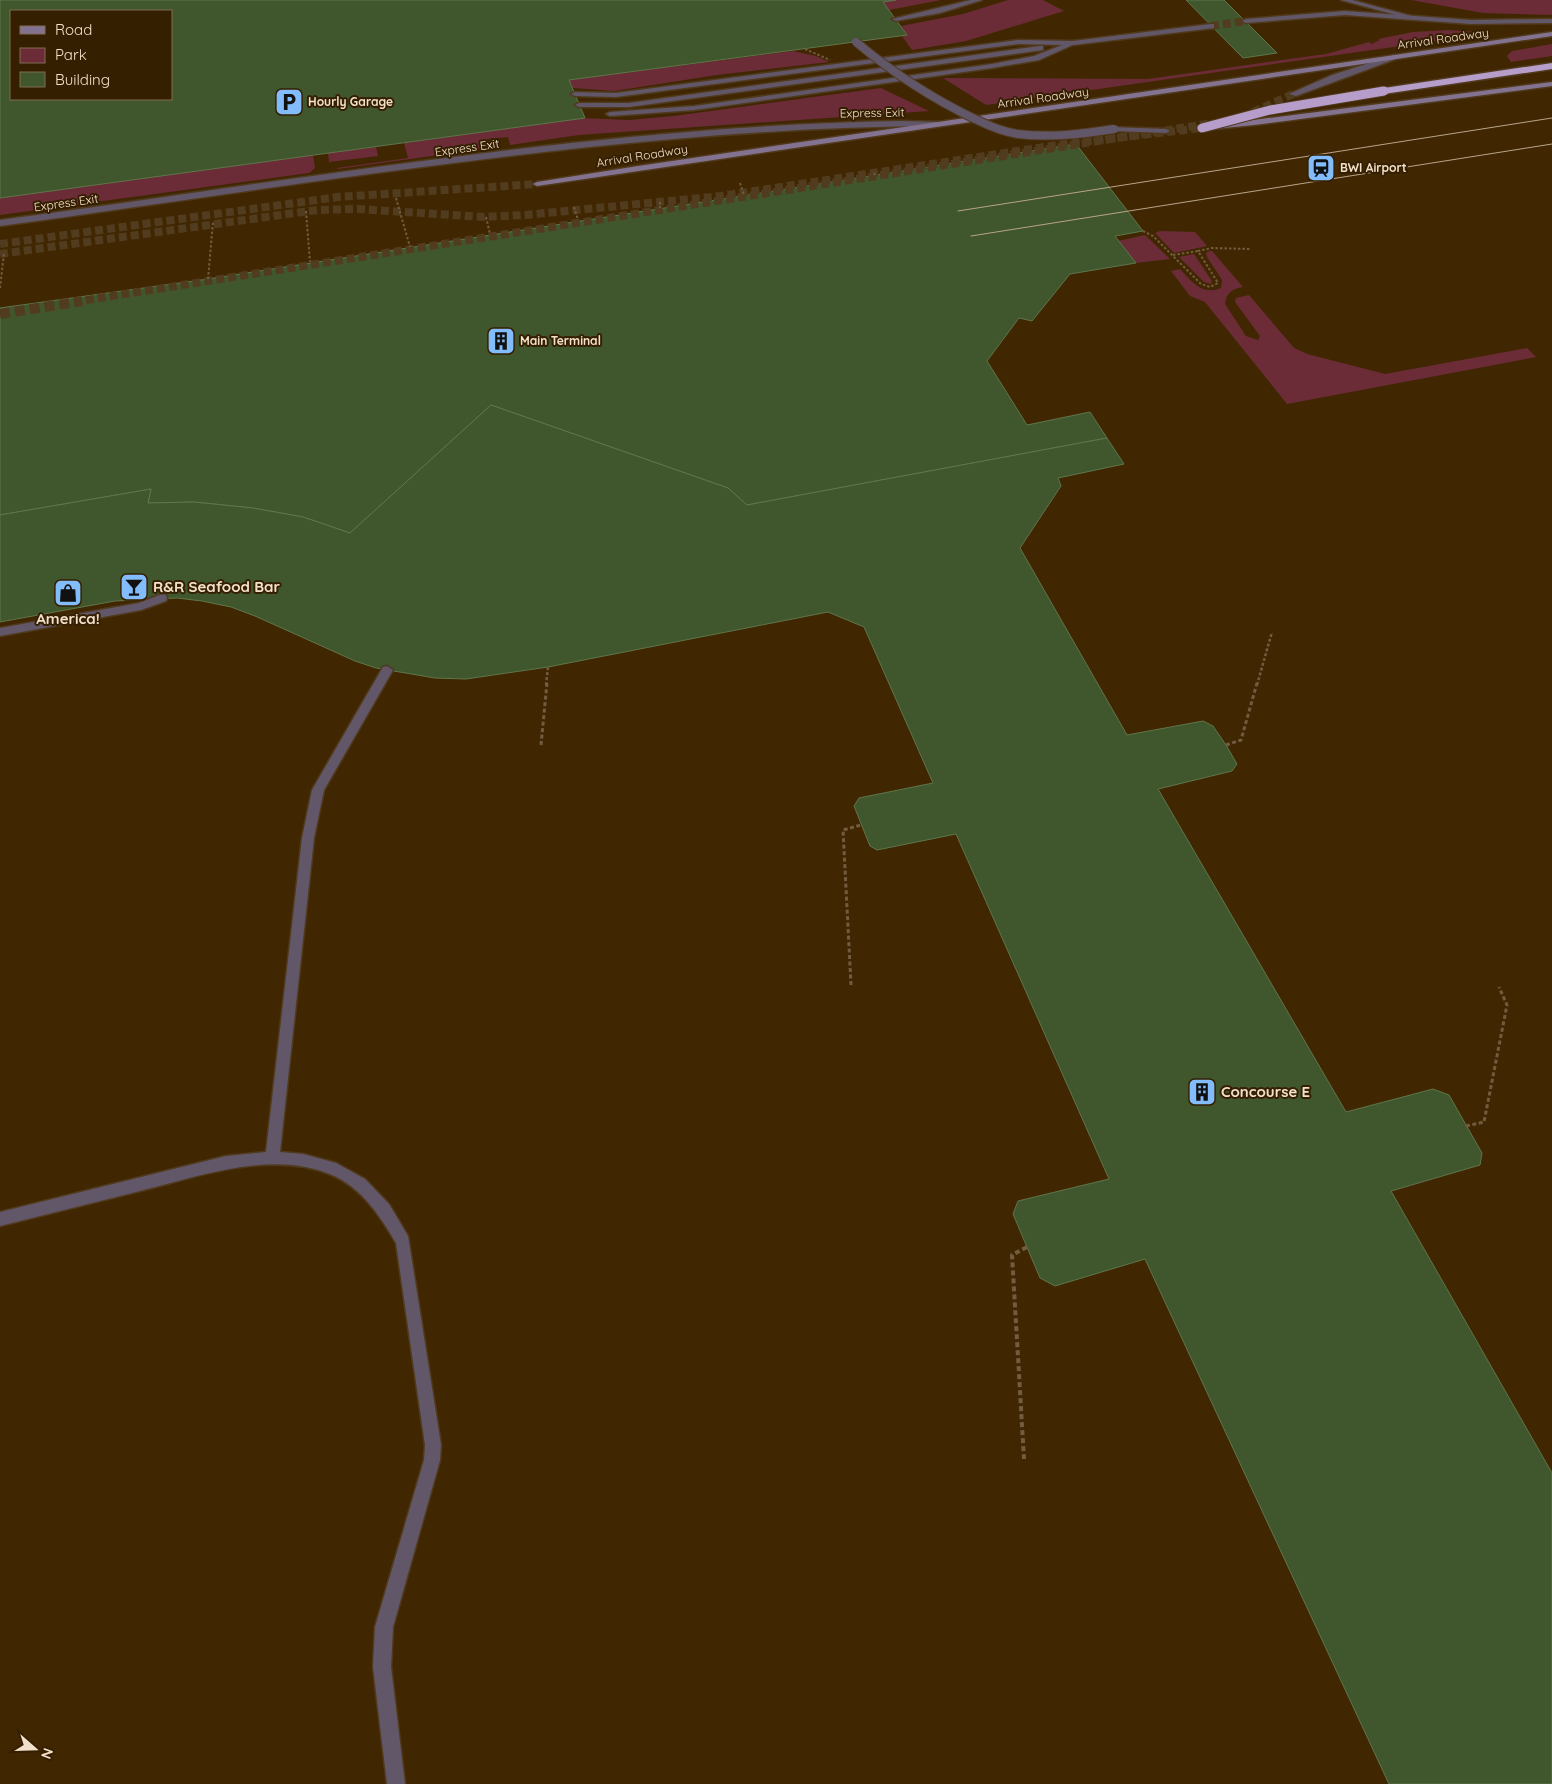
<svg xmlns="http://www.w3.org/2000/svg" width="1552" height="1784" font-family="Quicksand,sans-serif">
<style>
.built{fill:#412701;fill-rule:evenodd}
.green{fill:#6b2c38}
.building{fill:#40562c;stroke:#5f764b;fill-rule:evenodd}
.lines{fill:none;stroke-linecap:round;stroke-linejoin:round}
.minor-tunnel-far1{stroke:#523c1f;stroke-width:8;stroke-dasharray:8 4;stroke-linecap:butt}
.minor-tunnel{stroke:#523c1f;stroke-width:10;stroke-dasharray:10 5;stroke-linecap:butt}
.secondary-tunnel{stroke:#523c1f;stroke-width:8;stroke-dasharray:8 4;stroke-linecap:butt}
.service-casing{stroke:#503a1d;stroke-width:3}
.minor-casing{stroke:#503a1d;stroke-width:3}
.secondary-casing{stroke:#503a1d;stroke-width:3}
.motorway-casing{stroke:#503a1d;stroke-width:3}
.path-far3{stroke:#715c41;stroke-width:2;stroke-dasharray:2.5 2;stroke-linecap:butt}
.path-far2{stroke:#715c41;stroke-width:2.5;stroke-dasharray:3 2;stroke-linecap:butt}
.path-far1{stroke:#715c41;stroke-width:3;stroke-dasharray:4 2.5;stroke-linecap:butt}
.path{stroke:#715c41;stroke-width:4;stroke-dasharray:5 3;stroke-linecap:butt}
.service{fill:#625769;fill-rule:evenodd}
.minor{fill:#625769;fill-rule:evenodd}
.secondary{fill:#847390;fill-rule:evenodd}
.motorway{fill:#b79dc9;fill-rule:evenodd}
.tram{stroke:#b8a48d;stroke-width:1}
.service-bridge-casing{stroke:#503a1d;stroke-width:10;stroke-linecap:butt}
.motorway-bridge-casing{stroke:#503a1d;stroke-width:11;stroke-linecap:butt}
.path-bridge{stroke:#715c41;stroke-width:2;stroke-dasharray:2.5 2;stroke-linecap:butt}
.service-bridge{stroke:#625769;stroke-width:8}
.motorway-bridge{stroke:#b79dc9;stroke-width:9}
.labels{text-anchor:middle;stroke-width:4;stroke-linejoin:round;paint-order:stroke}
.far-street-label{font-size:12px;fill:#f3e0cb;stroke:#351f01}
.far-poi-label{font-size:12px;font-weight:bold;fill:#f3e0cb;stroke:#351f01;text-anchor:start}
.poi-label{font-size:15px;font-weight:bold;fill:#f3e0cb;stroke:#351f01;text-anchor:start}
</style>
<rect width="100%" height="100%" fill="#351f01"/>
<path class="built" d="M 0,0 L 1552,0 L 1552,1784 L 0,1784 ZM 11,11 L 171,11 L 171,99 L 11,99 Z"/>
<g class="green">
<polygon points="896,0 941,0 889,10 883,2"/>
<polygon points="1008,0 1043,0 1064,11 966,41 912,50 902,36 907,35 901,26 963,14"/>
<polygon points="1411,0 1552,0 1552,15 1483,13"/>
<polygon points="1448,30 1492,33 986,105 943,78 1148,79 1326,54 1369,42 1371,44 1380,40 1378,39 1413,32"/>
<polygon points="1552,44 1552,56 1511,62 1507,56 1512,51"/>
<polygon points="793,51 816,56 829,62 717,75 614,91 573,88 569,80"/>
<polygon points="881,88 929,111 579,135 510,145 508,137 487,139 489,148 338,169 337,168 408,158 404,143 582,118 629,120 674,116"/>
<polygon points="376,147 378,156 329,162 328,153"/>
<polygon points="313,155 315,168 309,173 0,215 0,198"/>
<polygon points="1160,231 1195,232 1207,246 1174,253 1155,233"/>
<polygon points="1145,235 1170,259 1136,263 1118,241"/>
<path d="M 1209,251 L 1212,251 L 1243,287 C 1233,289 1226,292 1225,304 L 1246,336 L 1258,340 L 1260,336 L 1235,302 L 1236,298 L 1249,295 L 1294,348 L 1307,354 L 1385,374 L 1527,348 L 1536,357 L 1287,404 L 1205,302 L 1190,296 L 1171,271 L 1180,269 C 1192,282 1202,296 1221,288 L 1222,280 L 1207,257 L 1206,253 Z"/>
<polygon points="1194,254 1212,281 1211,284 1204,282 1179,257"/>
</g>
<g class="building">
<path d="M 0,0 L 896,0 L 883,2 L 907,35 L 569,80 L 585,118 L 0,198 ZM 11,11 L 171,11 L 171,99 L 11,99 Z"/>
<polygon points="1186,0 1224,0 1277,53 1243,58"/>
<polygon points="1076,144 1143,231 1115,236 1136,263 1070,274 1032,321 1019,318 987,361 1027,425 1090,412 1107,438 747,505 728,488 491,405 350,533 303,517 253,508 194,502 148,503 151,489 0,515 0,308 208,279"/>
<polygon points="491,405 728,488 747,505 1107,438 1124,464 1058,478 1061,486 1020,548 1127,735 1203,721 1213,726 1226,745 1237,764 1232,771 1158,789 1346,1112 1433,1089 1449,1095 1482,1153 1480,1165 1391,1191 1552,1473 1552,1784 1389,1784 1145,1259 1055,1286 1040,1278 1013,1214 1018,1201 1109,1179 956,834 877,850 870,846 854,806 859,798 933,783 864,627 828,612 548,667 466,679 435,678 376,668 355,661 255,616 231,607 202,601 177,598 115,601 0,622 0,515 151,489 148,503 194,502 253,508 303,517 350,533"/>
</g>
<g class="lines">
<g class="minor-tunnel-far1">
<polyline points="1211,26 1246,21"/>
<polyline points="1253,112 1293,94"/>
<polyline points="74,302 1213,123"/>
</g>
<polyline class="minor-tunnel" points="0,314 82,301"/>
<g class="secondary-tunnel">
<polyline points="0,244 338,197 537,184"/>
<polyline points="0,254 317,210 358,209 483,217 525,215 721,196 1064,144 1202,128"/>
</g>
<defs>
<g id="service">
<polygon points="971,0 982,0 940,13 896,21 892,19"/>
<polygon points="1341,0 1352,0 1415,17 1411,19"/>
<polygon points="1018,40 1073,41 1077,43 1039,60 992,68 694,110 610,116 606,114 610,112 694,106 992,64 1034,56 1062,45 1018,44 616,97 575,96 571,94 575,92 616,93"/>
<polygon points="1040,46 1043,46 1043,50 629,107 579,107 575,105 579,103 629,103"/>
<polygon points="1111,127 1166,129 1170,131 1166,133 1114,131 1111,131"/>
<polygon points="162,594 166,595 167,598 166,601 141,610 0,636 0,628 139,603"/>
<path d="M 387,666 L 393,670 L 324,790 L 314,838 L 280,1152 L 303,1154 L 336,1163 L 365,1179 L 389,1204 L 408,1236 L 441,1445 L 440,1460 L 393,1627 L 391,1667 L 405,1784 L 387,1784 L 373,1667 L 375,1627 L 424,1460 L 425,1445 L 396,1243 C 380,1216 362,1188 332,1175 C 270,1149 198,1177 136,1192 C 91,1203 45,1215 0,1226 L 0,1212 L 226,1156 L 266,1152 L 302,838 L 312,790 L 383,667 Z"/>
</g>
<g id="minor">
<polygon points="1345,11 1471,20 1552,19 1552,23 1471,24 1345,15 1246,23 1242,21 1246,19"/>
<polygon points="1211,24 1214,24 1214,28 1073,45 1069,43 1073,41"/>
<polygon points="1394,55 1401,57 1296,96 1289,94 1332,75"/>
<path d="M 901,121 L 940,122 L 944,124 L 940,126 C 823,126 706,135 589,147 C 392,168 196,199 0,226 L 0,220 C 299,180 599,126 901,121 Z"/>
</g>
<g id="secondary">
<polygon points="1552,32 1552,36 537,186 533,184 537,182 638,166"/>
<polygon points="1552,82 1552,86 1254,125 1214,129 1210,127 1214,125"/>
</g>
<polygon id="motorway" points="1552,63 1552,69 1384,94 1379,91 1384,88"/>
</defs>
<use href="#service" class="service-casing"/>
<use href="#minor" class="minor-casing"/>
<use href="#secondary" class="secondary-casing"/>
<use href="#motorway" class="motorway-casing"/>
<g class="path-far3">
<polyline points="874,173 875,175"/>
<polyline points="740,183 744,195"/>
<polyline points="396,198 410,247"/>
<polyline points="660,202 660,208"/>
<polyline points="574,207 578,220"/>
<polyline points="306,211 310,262"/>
<polyline points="486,217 490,234"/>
<polyline points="1143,231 1153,236 1201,284 1210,287 1218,283 1198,251 1212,248 1251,249"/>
<polyline points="1173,255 1198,251"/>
<polyline points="208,279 213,222"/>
<polyline points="0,288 4,253"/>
</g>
<g class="path-far2">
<polyline points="546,685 548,667"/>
<polyline points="1257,685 1272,632"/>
</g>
<g class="path-far1">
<polyline points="541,745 547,683"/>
<polyline points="1226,745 1241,740 1257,683"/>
<polyline points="851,985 843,830 861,825"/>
<polyline points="1466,1126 1484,1122 1507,1005 1499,987"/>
</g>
<polyline class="path" points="1024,1459 1012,1255 1027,1247"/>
<use href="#service" class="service"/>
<use href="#minor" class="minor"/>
<use href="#secondary" class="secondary"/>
<use href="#motorway" class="motorway"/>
<g class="tram">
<polyline points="958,211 1552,118"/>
<polyline points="971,236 1552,144"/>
</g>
<defs>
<path id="service-bridge" d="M 856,42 C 893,73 931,98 975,119 C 989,126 1003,132 1018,134 C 1050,138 1082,134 1114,129"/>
<polyline id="motorway-bridge" points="1202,128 1270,110 1384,91"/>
</defs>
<use href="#service-bridge" class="service-bridge-casing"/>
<use href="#motorway-bridge" class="motorway-bridge-casing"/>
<polyline class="path-bridge" points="805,49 830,60"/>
<use href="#service-bridge" class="service-bridge"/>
<use href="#motorway-bridge" class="motorway-bridge"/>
</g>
<defs>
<symbol id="parking-square" viewBox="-11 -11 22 22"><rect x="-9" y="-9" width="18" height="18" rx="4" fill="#82bcfa" stroke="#351f01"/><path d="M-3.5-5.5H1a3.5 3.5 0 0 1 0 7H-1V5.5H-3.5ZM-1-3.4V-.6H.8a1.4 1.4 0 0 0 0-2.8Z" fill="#111"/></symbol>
<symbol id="station-square" viewBox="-11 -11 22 22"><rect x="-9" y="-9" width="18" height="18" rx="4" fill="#82bcfa" stroke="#351f01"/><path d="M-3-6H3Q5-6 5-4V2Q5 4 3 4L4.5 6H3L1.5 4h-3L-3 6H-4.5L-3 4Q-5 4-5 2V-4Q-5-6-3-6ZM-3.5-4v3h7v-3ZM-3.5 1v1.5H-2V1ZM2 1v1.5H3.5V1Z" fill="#111"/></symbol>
<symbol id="building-square" viewBox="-11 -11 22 22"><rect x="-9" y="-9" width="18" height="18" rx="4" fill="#82bcfa" stroke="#351f01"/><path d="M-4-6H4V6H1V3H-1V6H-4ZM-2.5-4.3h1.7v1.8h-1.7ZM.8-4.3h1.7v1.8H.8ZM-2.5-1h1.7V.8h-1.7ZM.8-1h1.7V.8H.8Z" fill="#111"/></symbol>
<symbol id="bar-square" viewBox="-11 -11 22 22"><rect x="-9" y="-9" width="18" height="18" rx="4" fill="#82bcfa" stroke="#351f01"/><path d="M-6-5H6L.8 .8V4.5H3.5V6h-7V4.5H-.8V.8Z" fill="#111"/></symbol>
<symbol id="shop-square" viewBox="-11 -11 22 22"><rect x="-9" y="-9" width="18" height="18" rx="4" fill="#82bcfa" stroke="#351f01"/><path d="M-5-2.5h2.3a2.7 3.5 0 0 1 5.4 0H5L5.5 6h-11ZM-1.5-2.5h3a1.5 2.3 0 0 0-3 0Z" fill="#111"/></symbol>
</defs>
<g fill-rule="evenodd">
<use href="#parking-square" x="273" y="86" width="32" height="32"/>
<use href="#station-square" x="1305" y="152" width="32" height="32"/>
<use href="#building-square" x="485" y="325" width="32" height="32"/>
<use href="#bar-square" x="118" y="571" width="32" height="32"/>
<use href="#shop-square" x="52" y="577" width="32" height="32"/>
<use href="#building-square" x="1186" y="1076" width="32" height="32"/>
</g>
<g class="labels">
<g class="far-street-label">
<text transform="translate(1443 39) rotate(-8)" y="4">Arrival Roadway</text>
<text transform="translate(1043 98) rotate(-8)" y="4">Arrival Roadway</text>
<text transform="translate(872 113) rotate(-1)" y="4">Express Exit</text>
<text transform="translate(467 148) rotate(-8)" y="4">Express Exit</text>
<text transform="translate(642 156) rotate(-9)" y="4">Arrival Roadway</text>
<text transform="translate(66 203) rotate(-8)" y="4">Express Exit</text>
</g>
<g class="far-poi-label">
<text x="308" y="106">Hourly Garage</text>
<text x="1340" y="172">BWI Airport</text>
<text x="520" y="345">Main Terminal</text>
</g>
<g class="poi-label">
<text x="153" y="592">R&amp;R Seafood Bar</text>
<text x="68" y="624" text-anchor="middle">America!</text>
<text x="1221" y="1097">Concourse E</text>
</g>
</g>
<rect x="10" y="10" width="162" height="90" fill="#351f01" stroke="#816c52"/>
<rect x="20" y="26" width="25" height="8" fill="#847390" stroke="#816c52"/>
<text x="55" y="35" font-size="15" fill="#f3e0cb">Road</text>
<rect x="20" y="48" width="25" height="15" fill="#6b2c38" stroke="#816c52"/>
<text x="55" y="60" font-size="15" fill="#f3e0cb">Park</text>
<rect x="20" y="72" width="25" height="15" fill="#40562c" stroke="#816c52"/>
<text x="55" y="85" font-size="15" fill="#f3e0cb">Building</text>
<g transform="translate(35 1749) rotate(110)" stroke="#351f01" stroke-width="4" paint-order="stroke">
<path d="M0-4L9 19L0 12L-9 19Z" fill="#f3e0cb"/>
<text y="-8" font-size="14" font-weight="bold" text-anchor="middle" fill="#f3e0cb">N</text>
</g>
</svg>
